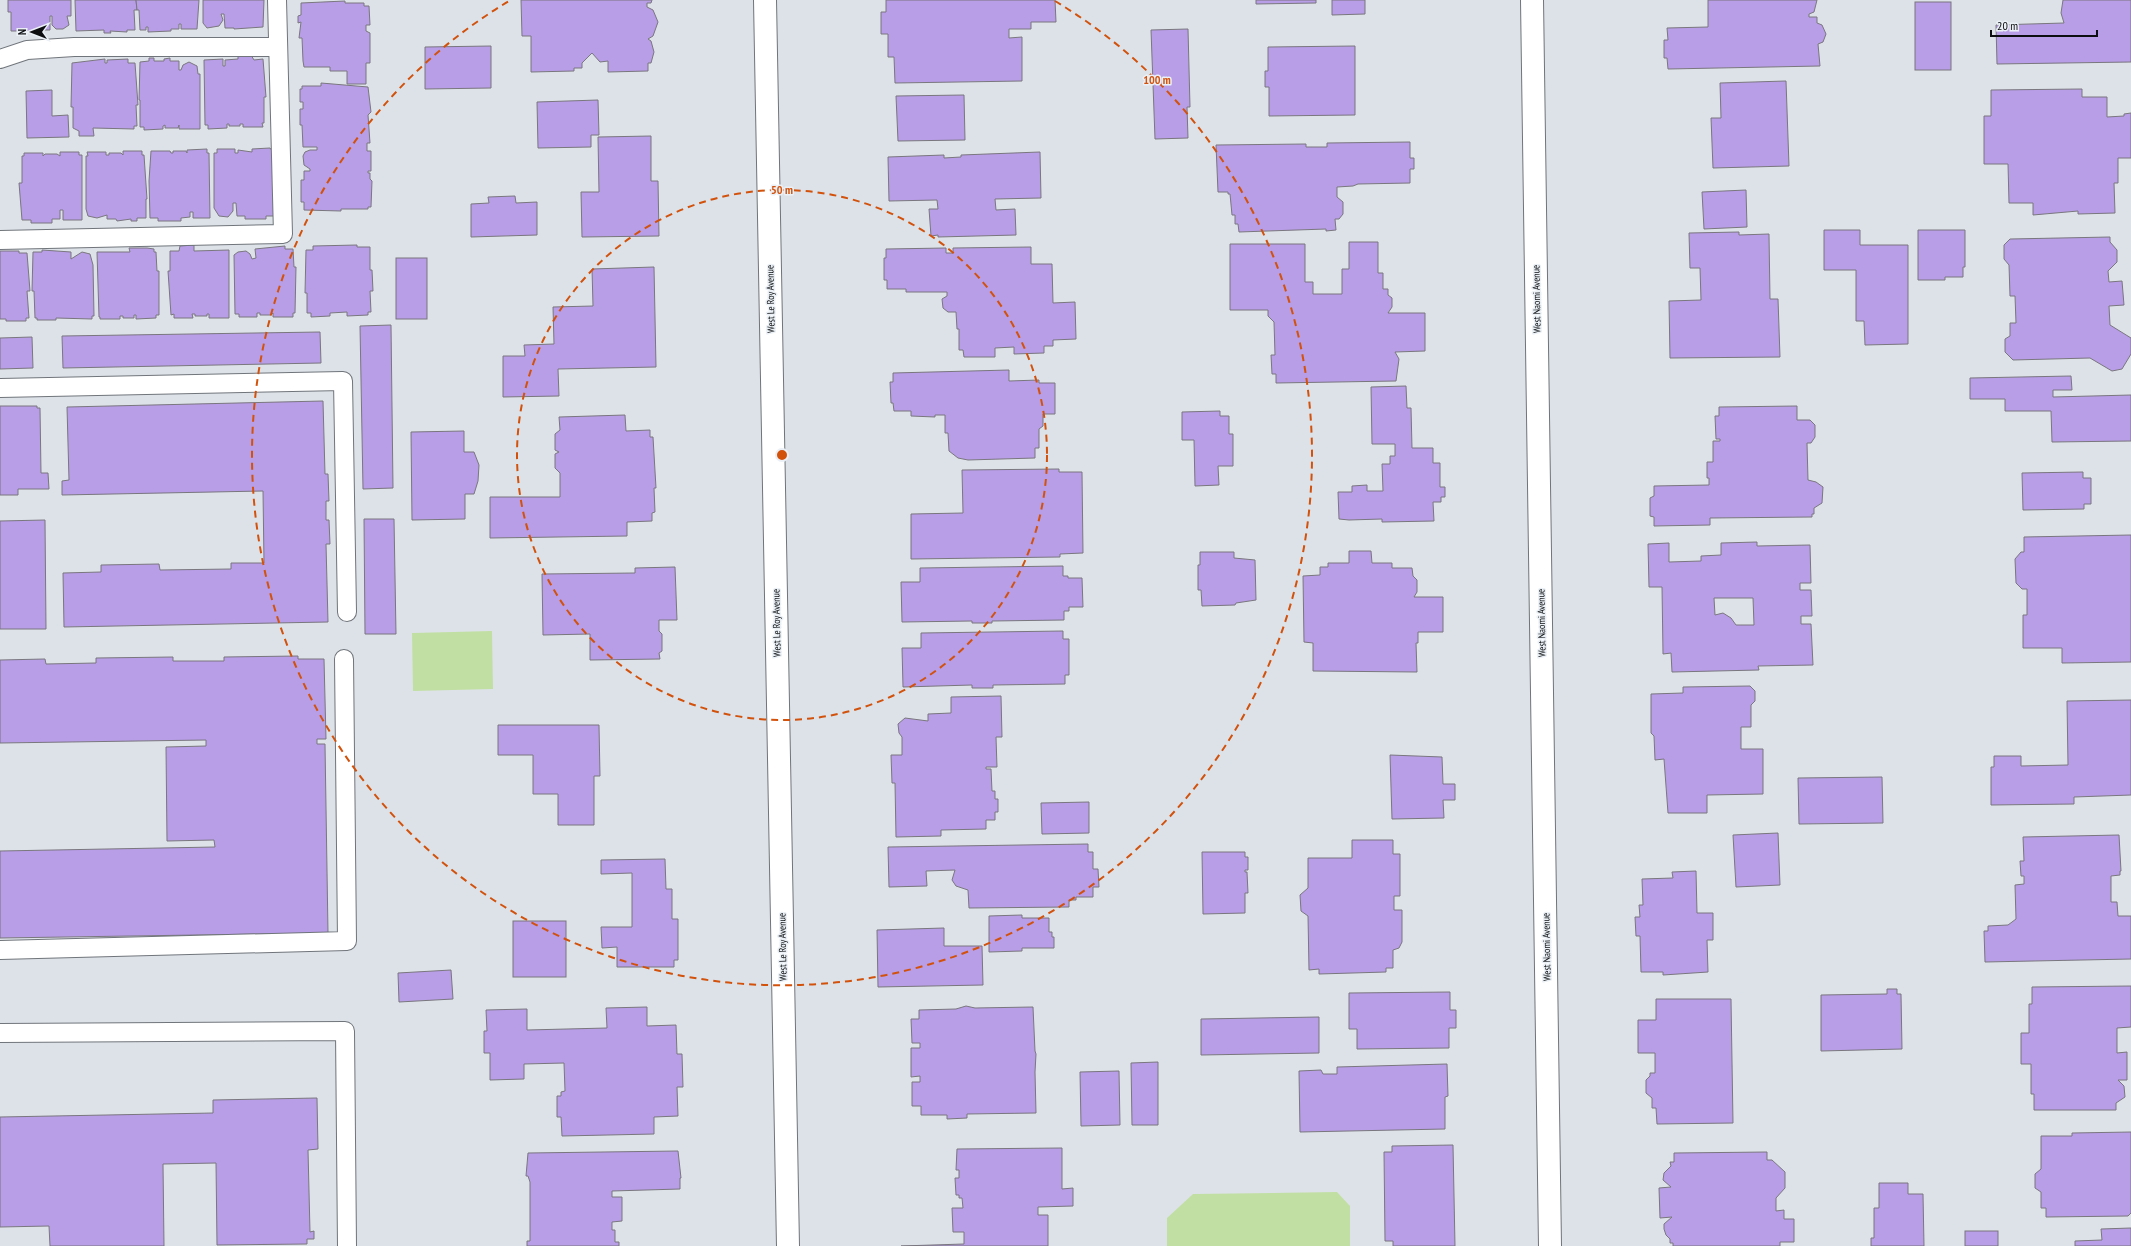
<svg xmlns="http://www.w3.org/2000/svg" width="2131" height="1246" font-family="'PT Sans Narrow',sans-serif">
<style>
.green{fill:#c2dfa3}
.building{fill:#b89de7;stroke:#7a777e;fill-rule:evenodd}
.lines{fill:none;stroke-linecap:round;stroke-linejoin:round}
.lane-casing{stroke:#70757b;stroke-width:20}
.street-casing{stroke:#70757b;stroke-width:24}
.lane{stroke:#fff;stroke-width:18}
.street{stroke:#fff;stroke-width:22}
.ring{fill:none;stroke:#d2520c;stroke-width:2;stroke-dasharray:7 5}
.labels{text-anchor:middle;stroke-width:3;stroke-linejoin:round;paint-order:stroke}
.street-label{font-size:10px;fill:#0c0e10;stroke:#eaf0f6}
.centre{fill:#d2520c;stroke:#eaf0f6;stroke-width:2}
.ring-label{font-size:12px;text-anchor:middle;font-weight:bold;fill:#d2520c;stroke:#eaf0f6;stroke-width:3;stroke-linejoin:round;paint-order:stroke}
</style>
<rect width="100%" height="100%" fill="#dde2e9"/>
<g class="green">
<polygon points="492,631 493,689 413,691 412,633"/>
<polygon points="1337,1192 1350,1206 1350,1246 1167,1246 1167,1218 1193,1194"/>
</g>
<g class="building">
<polygon points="8,0 71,0 71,16 67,16 69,25 63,29 56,29 52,25 52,16 50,16 50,30 41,30 41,33 26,31 26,34 20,34 20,31 11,31 11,12 8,12"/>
<polygon points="75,0 136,0 137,10 134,10 135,30 127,30 127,32 110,31 111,33 104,33 104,30 76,31"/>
<polygon points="136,0 199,0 197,29 181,29 181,24 179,24 179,29 171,29 171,31 148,32 148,27 146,27 146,30 140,30 139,10 137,10"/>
<polygon points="203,0 264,0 263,27 234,29 234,28 225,28 224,14 221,14 223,20 219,26 207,28 203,23"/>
<polygon points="521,0 652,0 651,3 647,3 647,7 653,10 658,22 653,36 648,39 651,41 654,52 651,63 648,63 648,71 608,72 608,61 600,62 592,53 582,63 582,68 574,68 574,71 531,72 531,36 522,36"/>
<polygon points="886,0 1055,0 1056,22 1031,22 1031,29 1009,29 1009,38 1022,37 1022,81 895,83 894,57 888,57 888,34 881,34 881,12 886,12"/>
<polygon points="1256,0 1316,0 1316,3 1256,4"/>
<polygon points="1332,0 1365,0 1365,14 1332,15"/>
<polygon points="1708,0 1817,0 1814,12 1809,14 1809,17 1817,17 1817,23 1822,25 1826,34 1823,42 1818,44 1820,66 1668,69 1667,58 1664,58 1664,40 1668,40 1667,28 1708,27"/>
<polygon points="2063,0 2131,0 2131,62 1997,64 1996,25 2064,23 2061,13"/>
<polygon points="345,1 345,3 364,3 364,6 369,6 370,25 366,25 366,31 370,33 370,63 366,63 366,84 347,84 347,71 330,71 330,67 304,67 303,61 302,38 299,38 301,22 298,23 298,16 301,15 301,3"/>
<rect x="1915" y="2" width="36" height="68"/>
<polygon points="1188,29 1190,107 1187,107 1188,138 1155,139 1151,30"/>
<polygon points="491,46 491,88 425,89 425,47"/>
<polygon points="1355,46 1355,115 1269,116 1269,87 1265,87 1265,71 1268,71 1268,47"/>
<polygon points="238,55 251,55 254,60 263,59 266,97 264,97 264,123 262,123 263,127 243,127 243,124 240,124 240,126 229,126 229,124 227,124 227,128 208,129 208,125 205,125 204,60 223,59 223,66 225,66 225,60 238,59"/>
<polygon points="149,58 154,58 154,61 164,61 164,59 170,58 170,61 179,61 179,70 181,70 183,65 189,62 197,66 198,74 200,74 200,129 179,129 179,125 178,128 165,128 165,125 163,126 163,129 144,130 144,127 140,127 140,100 139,100 140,62 149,61"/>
<polygon points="105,59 105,63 107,63 107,60 128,59 128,63 135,63 138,105 136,105 137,126 134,126 134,129 93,128 94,136 79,136 79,131 73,128 73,107 71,107 72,63"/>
<polygon points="1786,81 1789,166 1713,168 1711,118 1721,118 1720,83"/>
<polygon points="321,83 368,87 371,112 368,115 370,143 367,143 367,151 371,151 371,171 368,171 368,173 370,173 370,179 372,181 371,207 368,207 368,209 341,209 341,211 304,210 304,202 301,202 301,180 304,180 304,171 310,171 310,169 304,165 303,156 305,152 310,150 317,150 317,147 303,147 302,125 300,125 300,109 303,109 303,102 300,102 300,89 302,89 302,86 321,86"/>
<polygon points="2082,89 2082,97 2107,97 2107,117 2124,116 2124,114 2131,113 2131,158 2118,158 2118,183 2114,183 2115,213 2078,214 2078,211 2033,215 2033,203 2009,203 2008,164 1984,164 1984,116 1991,116 1991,90"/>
<polygon points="52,90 52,116 68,115 69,137 27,138 26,91"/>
<polygon points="964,95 965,140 898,141 896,96"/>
<polygon points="598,100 599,135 591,135 591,147 538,148 537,102"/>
<polygon points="651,136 651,181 658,181 659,236 582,237 581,192 599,192 598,137"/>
<polygon points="1410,142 1410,158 1414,158 1414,169 1410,169 1410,183 1358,184 1353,186 1337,187 1337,197 1343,202 1343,214 1339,219 1335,219 1336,230 1326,231 1326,229 1239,232 1238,224 1235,224 1235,215 1232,215 1230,194 1228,194 1228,192 1218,192 1216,145 1306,144 1306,147 1327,147 1327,143"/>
<polygon points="270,148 273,152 274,216 266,216 266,219 245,219 245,216 237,216 236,203 233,203 233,211 228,217 219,216 214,208 214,153 217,153 217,149 235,149 235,153 238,153 238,150 252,152 252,149"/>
<polygon points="207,149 207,153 209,153 210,218 193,218 193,212 190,212 190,217 181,218 181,221 158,221 158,218 150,218 149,181 151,151 170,151 171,153 173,153 173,151 186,151 187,153 187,150"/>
<polygon points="123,151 142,151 142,155 144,155 147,199 146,199 146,218 137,218 137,221 131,221 131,219 117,221 116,219 107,219 107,215 97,218 88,216 86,209 86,156 88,156 87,152 106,152 106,155 109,155 109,153 121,153 123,155"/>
<polygon points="60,152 79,152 79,155 82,155 82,220 63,220 63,210 60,210 60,219 52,219 52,223 31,223 31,220 22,220 19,183 22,183 22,156 24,156 24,153 43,153 43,156 45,154 57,154 60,156"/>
<polygon points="1040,152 1041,198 995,199 996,210 1015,209 1016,235 938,237 938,235 931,236 929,209 938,209 937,200 889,201 888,157 944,155 944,158 961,157 961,155"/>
<polygon points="1746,190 1747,227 1704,229 1702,192"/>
<polygon points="515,196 516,203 537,202 537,235 471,237 471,204 489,203 488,197"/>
<polygon points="1824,230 1860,230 1860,245 1908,245 1908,344 1865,345 1864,321 1856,321 1856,270 1824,270"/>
<polygon points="1918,230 1965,230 1965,267 1963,267 1963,277 1945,277 1945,280 1918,280"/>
<polygon points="1739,232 1739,235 1769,234 1770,299 1778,299 1780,357 1670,358 1669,301 1701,300 1700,268 1690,268 1689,233"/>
<polygon points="2110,237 2110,242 2117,250 2117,262 2108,271 2109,282 2122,281 2124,305 2109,306 2110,325 2131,338 2131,354 2122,369 2112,371 2090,358 2013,360 2005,352 2005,339 2010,336 2010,323 2016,323 2015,296 2010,296 2009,265 2004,259 2004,245 2010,239"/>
<polygon points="1349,242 1378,242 1378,273 1383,273 1383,289 1388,289 1388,295 1392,298 1392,307 1388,313 1425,313 1425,351 1395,352 1399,359 1396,381 1276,383 1276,374 1272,374 1271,355 1275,355 1274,322 1268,316 1268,310 1230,310 1230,244 1305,244 1305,282 1313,282 1313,294 1342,294 1342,269 1349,269"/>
<polygon points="194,245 194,251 229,250 229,318 209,318 209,314 207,314 207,316 195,316 195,314 192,314 193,318 174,318 174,314 171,315 168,271 170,271 170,251 179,251 180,246"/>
<polygon points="357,245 357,247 370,247 370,270 372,270 373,291 370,291 371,312 368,312 368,315 347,316 347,312 330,313 330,316 311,317 311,313 307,313 307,293 305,293 306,250 313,250 313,246"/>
<polygon points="285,246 285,249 293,249 294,267 296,267 295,313 293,313 293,317 273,317 273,313 271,315 260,315 260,313 257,313 257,317 239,317 239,314 235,314 234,255 238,252 246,251 250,254 252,259 256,258 255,249"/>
<polygon points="1031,247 1031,264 1052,264 1053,303 1075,302 1076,339 1053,340 1053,346 1044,346 1044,353 1014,354 1014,347 995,348 995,357 964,357 963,350 959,350 959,329 957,329 956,312 948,312 943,308 942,299 947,296 947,292 906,292 906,289 887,289 887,280 884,280 884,258 886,258 886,249 946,248 946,253 953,253 953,248"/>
<polygon points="129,248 147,248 154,249 154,252 156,252 157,271 159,271 159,315 156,315 156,318 136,319 136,315 134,315 134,318 123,318 123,316 120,316 120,319 100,319 100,317 99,317 97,252 130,252"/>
<polygon points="42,250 71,252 71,259 82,252 90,254 93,265 94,316 92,316 92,319 56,318 56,320 37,320 37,318 35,318 34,291 32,291 33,252 42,252"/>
<polygon points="0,251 19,251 19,253 27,253 30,291 27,291 29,318 26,318 26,321 6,321 6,319 0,319"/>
<rect x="396" y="258" width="31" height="61"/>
<polygon points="654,267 656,367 558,369 559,396 503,397 503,356 525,356 524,345 554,344 553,307 593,306 592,269"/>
<polygon points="391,325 393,488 363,489 360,326"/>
<polygon points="320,332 321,363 63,368 62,336"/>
<polygon points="32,337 33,368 0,369 0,338"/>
<polygon points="1009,370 1009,381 1039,380 1039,383 1055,383 1055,414 1043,414 1043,426 1039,429 1039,448 1035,448 1035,458 968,460 958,458 949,451 948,433 945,433 945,415 935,415 935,417 911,416 911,411 894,411 893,403 891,403 890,382 893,382 893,373"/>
<polygon points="2071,376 2072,390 2053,390 2053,397 2131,395 2131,441 2052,442 2051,411 2005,411 2005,399 1970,399 1970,378"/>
<polygon points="1406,386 1407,408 1411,408 1412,448 1433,448 1433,463 1440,463 1440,487 1445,487 1445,497 1441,497 1441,502 1433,502 1434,521 1382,522 1382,519 1349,520 1339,519 1338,492 1352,492 1352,486 1367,485 1367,491 1383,491 1382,464 1390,464 1390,456 1395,456 1395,444 1372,444 1371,387"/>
<polygon points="323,401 325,474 328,474 329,501 326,501 326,520 329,520 330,544 326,544 328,622 64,627 63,573 101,572 101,565 159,564 160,570 231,569 231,563 264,563 263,491 62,495 62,481 69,480 67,407"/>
<polygon points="0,406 37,406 37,408 40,408 41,473 48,473 49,489 18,489 18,495 0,495"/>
<polygon points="1797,406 1797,420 1810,420 1815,425 1815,437 1811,443 1807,443 1808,480 1816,482 1823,487 1822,503 1814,508 1814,514 1812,514 1812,517 1710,518 1710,525 1654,526 1654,517 1650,516 1650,498 1654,496 1654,486 1709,485 1709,478 1707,478 1707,462 1713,462 1713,441 1720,441 1720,439 1716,439 1715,416 1719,416 1719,407"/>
<polygon points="1220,411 1220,416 1229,416 1229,434 1233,434 1233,466 1218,466 1219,485 1195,486 1194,440 1182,440 1182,412"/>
<polygon points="625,415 626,431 650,430 650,437 653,437 656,488 654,488 655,512 652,513 652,521 627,522 627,536 490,538 490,497 560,497 560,473 555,468 555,454 559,452 555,450 555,434 560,430 559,417"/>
<polygon points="464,431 464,452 474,452 479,465 478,481 474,494 465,494 465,519 412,520 411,432"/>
<polygon points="1059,469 1059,472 1082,472 1083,553 1060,554 1060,557 911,559 911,514 963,513 962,470"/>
<polygon points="2083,472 2083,478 2091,478 2091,504 2084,504 2084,509 2023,510 2022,473"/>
<polygon points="364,519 394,519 396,634 365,634"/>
<polygon points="45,520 46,629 0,629 0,521"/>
<polygon points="2131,535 2131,662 2062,663 2062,648 2023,648 2023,615 2027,615 2027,589 2022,589 2016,583 2015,559 2021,552 2024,552 2024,537"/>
<path d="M 1757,542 L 1757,546 L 1810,545 L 1811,583 L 1800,583 L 1800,590 L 1811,590 L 1812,616 L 1801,616 L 1801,624 L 1811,624 L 1813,665 L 1758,666 L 1759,670 L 1672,672 L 1671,653 L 1663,654 L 1662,587 L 1649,587 L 1648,544 L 1669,543 L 1669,562 L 1701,561 L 1701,556 L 1721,555 L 1721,543 ZM 1714,598 L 1753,598 L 1754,625 L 1736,625 L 1731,618 L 1723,613 L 1715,615 Z"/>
<polygon points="1349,551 1371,551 1372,563 1392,563 1392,568 1412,568 1413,576 1417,580 1417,592 1414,597 1443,597 1443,632 1418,632 1418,643 1416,643 1417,672 1313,671 1313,643 1304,642 1303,576 1320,575 1320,567 1328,567 1328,563 1349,563"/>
<polygon points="1200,552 1234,552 1234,558 1255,560 1256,600 1236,603 1235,605 1202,606 1201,590 1198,590 1198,565 1200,565"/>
<polygon points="1063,566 1063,576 1068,576 1068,578 1082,578 1083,607 1069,607 1069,611 1064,611 1064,620 992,621 992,623 972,623 972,621 902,622 901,582 920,582 920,568"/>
<polygon points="675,567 677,620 659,620 659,631 662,634 662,651 659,653 660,659 590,660 590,634 543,635 542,574 635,573 635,568"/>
<polygon points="1063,631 1063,639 1069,639 1069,675 1065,675 1065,684 993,685 993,688 972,688 972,685 903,687 902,648 921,648 921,633"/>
<polygon points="298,656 298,659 324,659 326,739 317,739 317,744 325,744 328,933 0,938 0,851 215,847 214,840 167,841 166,747 206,746 206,740 0,743 0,660 45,659 46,664 96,663 96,658 173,657 173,661 224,661 224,657"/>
<polygon points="1750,686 1755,691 1755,701 1751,705 1751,727 1741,727 1741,749 1763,749 1763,794 1707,795 1707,813 1668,813 1664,759 1655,760 1654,736 1651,733 1651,694 1683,693 1683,687"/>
<polygon points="1001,696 1002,737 996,737 997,767 986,767 986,769 991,769 992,791 995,791 995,799 998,799 998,812 995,812 995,820 986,820 986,829 941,830 941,836 896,837 895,783 892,783 891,755 902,755 902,737 899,733 898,724 905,718 928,721 928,714 951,713 951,697"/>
<polygon points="2131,700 2131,795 2074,797 2074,804 1991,805 1991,767 1994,767 1994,756 2021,756 2021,766 2068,765 2067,701"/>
<polygon points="498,725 599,725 600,776 594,776 594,825 558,825 558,794 533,794 533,755 498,755"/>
<polygon points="1390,755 1442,757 1443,784 1455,784 1455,800 1443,800 1444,818 1392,819"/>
<polygon points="1882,777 1883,823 1799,824 1798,778"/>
<polygon points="1089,802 1089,833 1042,834 1041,803"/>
<polygon points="1778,833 1780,885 1736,887 1733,835"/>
<polygon points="2119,835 2121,871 2120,871 2120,875 2111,876 2111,902 2117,902 2118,916 2131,916 2131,959 1985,962 1984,931 1988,931 1988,926 2008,925 2016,919 2015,885 2024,884 2024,876 2021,876 2020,861 2024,861 2023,837"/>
<polygon points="1352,840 1393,840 1393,854 1400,854 1400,896 1394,896 1394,910 1402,910 1402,942 1399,948 1393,950 1393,968 1386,968 1386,972 1319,974 1319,969 1309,970 1308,916 1301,911 1300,895 1308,888 1308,858 1352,858"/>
<polygon points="1088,844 1088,852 1093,852 1093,869 1098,869 1099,887 1093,887 1093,897 1076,897 1076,900 1069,900 1069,907 969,908 968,890 956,886 952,880 955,870 926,871 927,886 889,887 888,847"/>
<polygon points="1202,852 1245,852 1245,857 1248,857 1248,870 1245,870 1245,872 1247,872 1248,893 1245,893 1245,913 1203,914"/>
<polygon points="665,859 666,889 672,889 672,919 678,919 678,960 674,960 674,967 617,967 617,947 602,948 601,927 632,927 632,873 601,874 601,860"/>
<polygon points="1696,871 1697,913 1713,913 1713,940 1707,940 1708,972 1663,975 1663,972 1641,972 1640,936 1636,936 1635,917 1640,917 1639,905 1643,905 1642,879 1673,878 1672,872"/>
<polygon points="1022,915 1022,918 1049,918 1049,932 1052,932 1052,937 1054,937 1054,948 1022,948 1022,951 989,952 989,916"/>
<rect x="513" y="921" width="53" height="56"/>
<polygon points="944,928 944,946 982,946 983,985 878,987 877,930"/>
<polygon points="451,970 453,999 399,1002 398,973"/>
<polygon points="2131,986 2131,1027 2117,1028 2117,1053 2127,1052 2127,1080 2118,1080 2124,1086 2125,1097 2116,1103 2116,1110 2034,1110 2034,1094 2031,1094 2031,1064 2021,1064 2021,1033 2029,1033 2029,1004 2032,1004 2032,987"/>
<polygon points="1887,989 1897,989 1897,994 1901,994 1902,1049 1821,1051 1821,995 1887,994"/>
<polygon points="1450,992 1450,1010 1456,1010 1456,1028 1449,1028 1449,1048 1357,1049 1357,1029 1349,1029 1349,993"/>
<polygon points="1656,999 1731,999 1733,1123 1657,1124 1656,1108 1652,1108 1652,1098 1646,1093 1646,1080 1650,1076 1650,1073 1655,1073 1655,1053 1638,1053 1638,1020 1656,1020"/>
<polygon points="966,1006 975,1008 1033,1007 1035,1051 1036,1054 1035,1072 1036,1113 967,1114 967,1118 947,1119 947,1115 921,1115 921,1106 912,1106 912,1082 920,1082 920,1076 911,1077 911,1048 920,1048 920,1043 912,1043 911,1019 919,1019 919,1010 956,1009"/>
<polygon points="647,1007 647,1026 676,1025 677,1054 682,1054 683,1087 677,1087 678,1116 654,1117 654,1134 562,1136 561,1117 557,1117 557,1096 561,1096 561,1092 565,1091 564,1063 524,1064 524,1079 490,1080 490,1053 484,1053 484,1031 487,1031 486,1010 527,1009 527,1030 607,1028 606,1008"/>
<polygon points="1319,1017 1319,1053 1201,1055 1201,1019"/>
<polygon points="1158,1062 1158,1125 1132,1125 1131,1063"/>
<polygon points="1447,1064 1448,1096 1445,1097 1445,1129 1300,1132 1299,1071 1321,1070 1323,1074 1337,1074 1337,1067"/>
<polygon points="1119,1071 1120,1125 1081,1126 1080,1072"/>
<polygon points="317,1098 318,1149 308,1150 310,1232 314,1231 314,1239 307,1239 307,1244 217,1245 216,1163 163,1164 164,1246 50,1246 49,1226 0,1227 0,1117 213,1113 213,1100"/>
<polygon points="2131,1132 2131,1213 2128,1216 2046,1217 2046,1208 2041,1208 2041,1192 2035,1188 2035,1174 2041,1169 2041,1136 2072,1136 2072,1133"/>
<polygon points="1453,1145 1455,1246 1393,1246 1393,1241 1385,1241 1384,1152 1392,1152 1392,1146"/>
<polygon points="1062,1148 1062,1189 1073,1188 1073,1206 1038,1207 1038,1215 1048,1215 1048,1246 901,1246 964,1244 964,1232 953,1232 952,1208 963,1208 962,1198 959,1198 959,1195 956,1195 955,1178 959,1178 959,1170 956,1170 957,1149"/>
<polygon points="678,1151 681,1178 680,1178 680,1189 612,1191 612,1197 622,1197 622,1221 612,1222 612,1230 615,1230 615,1242 619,1242 619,1246 527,1246 527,1241 530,1241 530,1182 528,1176 526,1176 528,1153"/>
<polygon points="1767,1152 1767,1160 1772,1160 1785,1172 1785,1188 1776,1198 1776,1211 1784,1210 1784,1219 1794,1219 1794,1242 1780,1242 1780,1246 1673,1246 1673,1243 1670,1243 1670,1239 1666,1235 1664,1229 1664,1224 1672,1217 1660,1218 1659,1188 1671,1187 1663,1180 1664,1173 1671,1166 1670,1162 1674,1162 1674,1153"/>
<polygon points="1879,1183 1908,1183 1908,1194 1923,1194 1924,1246 1871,1246 1871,1238 1874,1238 1874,1208 1879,1208"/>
<polygon points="2131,1228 2131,1246 2075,1246 2075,1241 2102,1240 2101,1229"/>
<rect x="1965" y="1231" width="33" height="15"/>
</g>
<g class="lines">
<defs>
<g id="lane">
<polyline points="0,59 27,50 74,47 277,47"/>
<polyline points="0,240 283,234 277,0"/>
<polyline points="0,388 343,381 347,612"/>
<polyline points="0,950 347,941 344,659"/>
<polyline points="0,1033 345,1031 347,1246"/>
</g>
<g id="street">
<polyline points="765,0 788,1246"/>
<polyline points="1532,0 1550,1246"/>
</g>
</defs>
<use href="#lane" class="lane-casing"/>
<use href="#street" class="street-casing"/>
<use href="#lane" class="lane"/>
<use href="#street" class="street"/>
</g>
<g class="ring">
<circle cx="782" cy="455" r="265"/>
<path d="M1055 1A530 530 0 1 1 509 1"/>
</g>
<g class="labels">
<g class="street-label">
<text transform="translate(770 299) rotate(-91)" y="4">West Le Roy Avenue</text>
<text transform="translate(1536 299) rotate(-91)" y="4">West Naomi Avenue</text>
<text transform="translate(776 623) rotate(-91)" y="4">West Le Roy Avenue</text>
<text transform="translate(1541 623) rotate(-91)" y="4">West Naomi Avenue</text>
<text transform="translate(782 947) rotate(-91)" y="4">West Le Roy Avenue</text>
<text transform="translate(1546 947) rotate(-91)" y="4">West Naomi Avenue</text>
</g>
</g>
<circle cx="782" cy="455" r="6" class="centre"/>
<g class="ring-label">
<text x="1157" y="84">100 m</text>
<text x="782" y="194">50 m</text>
</g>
<g transform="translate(32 32) rotate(270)" stroke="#eaf0f6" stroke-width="3" paint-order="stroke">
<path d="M0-3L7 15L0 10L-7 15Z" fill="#0c0e10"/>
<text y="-6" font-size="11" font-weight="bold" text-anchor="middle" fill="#0c0e10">N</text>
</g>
<path d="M1991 30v6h106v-6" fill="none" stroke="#0c0e10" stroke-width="2"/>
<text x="1997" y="30" font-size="12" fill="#0c0e10" stroke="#eaf0f6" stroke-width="3" paint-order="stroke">20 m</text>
</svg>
